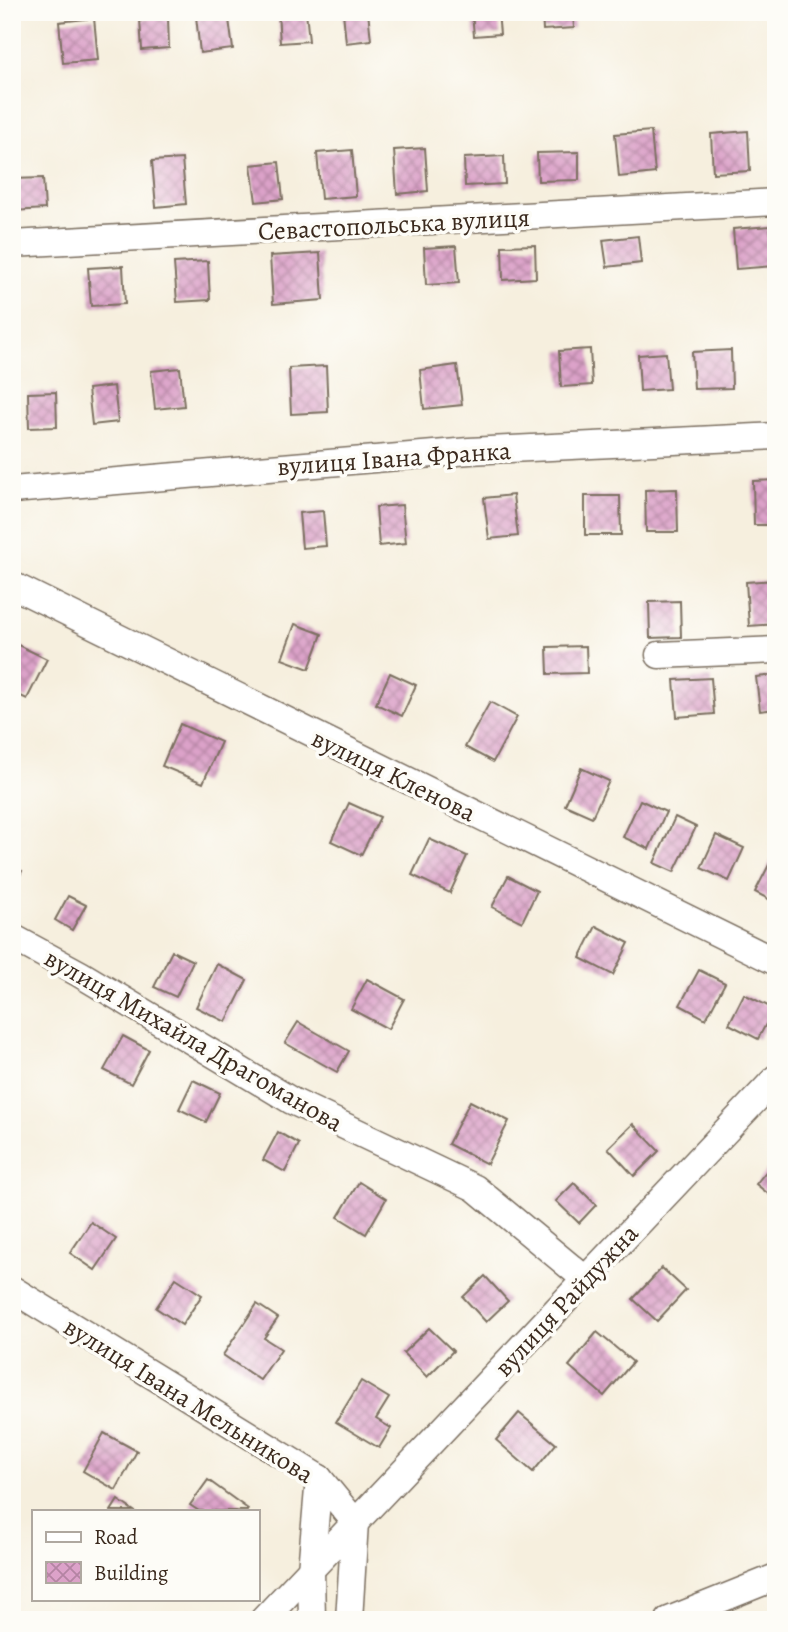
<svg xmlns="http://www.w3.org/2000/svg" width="788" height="1632" font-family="Alegreya,serif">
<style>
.building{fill:url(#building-cross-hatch)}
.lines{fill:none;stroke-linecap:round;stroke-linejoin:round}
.minor-casing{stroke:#7c6f61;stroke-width:29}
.minor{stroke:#fff;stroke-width:26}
.labels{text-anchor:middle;stroke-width:7;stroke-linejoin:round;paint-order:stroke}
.street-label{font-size:26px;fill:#3b2a1e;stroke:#fdfcf7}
</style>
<defs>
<pattern id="building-cross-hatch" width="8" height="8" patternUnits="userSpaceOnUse" patternTransform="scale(1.75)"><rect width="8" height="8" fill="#dca2c9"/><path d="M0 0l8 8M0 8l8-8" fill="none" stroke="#b484a3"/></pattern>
</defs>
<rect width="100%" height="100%" fill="#fdfcf7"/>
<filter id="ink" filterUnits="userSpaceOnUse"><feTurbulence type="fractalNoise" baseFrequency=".0143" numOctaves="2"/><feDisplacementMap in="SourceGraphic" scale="14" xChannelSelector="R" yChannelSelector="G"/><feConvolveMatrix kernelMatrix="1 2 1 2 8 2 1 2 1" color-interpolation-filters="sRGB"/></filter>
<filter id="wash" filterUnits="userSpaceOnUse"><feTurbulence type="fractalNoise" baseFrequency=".00686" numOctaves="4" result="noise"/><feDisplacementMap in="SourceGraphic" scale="28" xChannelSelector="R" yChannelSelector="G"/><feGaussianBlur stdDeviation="1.57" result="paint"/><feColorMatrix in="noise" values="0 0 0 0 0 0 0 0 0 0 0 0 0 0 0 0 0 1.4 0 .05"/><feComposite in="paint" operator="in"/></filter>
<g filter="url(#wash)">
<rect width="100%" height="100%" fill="#f6efde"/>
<g id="blocks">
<g class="building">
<polygon points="228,12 233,49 200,53 196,16"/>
<polygon points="278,12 306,12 309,41 280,43"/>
<polygon points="343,12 368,12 371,40 346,43"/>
<polygon points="472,12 498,12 500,34 474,36"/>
<polygon points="542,12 573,12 574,28 543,30"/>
<polygon points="94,18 98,60 63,63 59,22"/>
<polygon points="168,18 169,48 142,50 140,19"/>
<polygon points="651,131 655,173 619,177 615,134"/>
<polygon points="748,131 750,171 713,173 711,134"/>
<polygon points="425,148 428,191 397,194 394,150"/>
<polygon points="352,150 356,196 321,199 317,153"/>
<polygon points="579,152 579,180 538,181 537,153"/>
<polygon points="504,156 505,184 465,186 464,158"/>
<polygon points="182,159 186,204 156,207 152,161"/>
<polygon points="279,162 283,199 256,202 251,165"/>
<polygon points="43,178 45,209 13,211 12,179"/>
<polygon points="770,226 774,266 736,269 733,229"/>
<polygon points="638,236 641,263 607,267 603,240"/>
<polygon points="535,245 536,278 503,280 502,246"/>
<polygon points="456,246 459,283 426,285 424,248"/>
<polygon points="320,253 323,300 273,304 270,256"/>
<polygon points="208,261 210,300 177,302 174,263"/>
<polygon points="123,266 125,304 91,306 88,268"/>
<polygon points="590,349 592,385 561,387 559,351"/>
<polygon points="731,350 732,388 694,389 692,352"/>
<polygon points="666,353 669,389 640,391 638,355"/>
<polygon points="457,365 462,405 424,409 420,370"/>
<polygon points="326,366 328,412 291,414 289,368"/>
<polygon points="180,368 184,406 155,409 151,371"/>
<polygon points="114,386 118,422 92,425 88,389"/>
<polygon points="56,392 57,427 29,428 28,393"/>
<polygon points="776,480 776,525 754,525 753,481"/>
<polygon points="677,489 678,532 646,532 645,490"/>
<polygon points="513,495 518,536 489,539 484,498"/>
<polygon points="585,496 620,496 621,535 585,535"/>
<polygon points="402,505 406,543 379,546 376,507"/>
<polygon points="323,511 326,546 302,548 299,513"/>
<polygon points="776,580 776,624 749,626 746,582"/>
<polygon points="680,601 681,637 650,638 649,602"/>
<polygon points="295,624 322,634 309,669 282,659"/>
<polygon points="18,645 47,659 27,699 12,692 12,656"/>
<polygon points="586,646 587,673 548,674 547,647"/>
<polygon points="390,673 416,685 402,716 376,704"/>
<polygon points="776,675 776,709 760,711 756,677"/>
<polygon points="711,678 714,714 677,717 674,680"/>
<polygon points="490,702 517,717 493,762 465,747"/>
<polygon points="180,724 221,742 203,783 162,766"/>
<polygon points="581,768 609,781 592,817 565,805"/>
<polygon points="640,800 666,812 649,849 623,837"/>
<polygon points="349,803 380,817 361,855 331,841"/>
<polygon points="675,817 696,827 674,872 654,863"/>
<polygon points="716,835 744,848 729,881 701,868"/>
<polygon points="429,839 467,856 450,893 412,875"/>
<polygon points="774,855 776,856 776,903 755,892"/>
<polygon points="12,866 22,871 12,891"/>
<polygon points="508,876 537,891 522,922 492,907"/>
<polygon points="68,896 86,905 72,930 55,920"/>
<polygon points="596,926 629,943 613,975 580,958"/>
<polygon points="172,951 193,961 176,997 154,987"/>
<polygon points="217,964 247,980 226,1022 196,1007"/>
<polygon points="699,970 725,983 706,1019 680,1005"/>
<polygon points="367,979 404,999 388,1029 351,1009"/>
<polygon points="744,994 774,1009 758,1039 729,1024"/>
<polygon points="298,1022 349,1051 337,1072 285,1043"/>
<polygon points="123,1036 149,1050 131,1084 104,1070"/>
<polygon points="193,1080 220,1093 206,1122 179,1109"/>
<polygon points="470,1101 509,1121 487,1164 448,1144"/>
<polygon points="633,1124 659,1151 634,1176 608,1148"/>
<polygon points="278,1132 299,1144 285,1172 263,1160"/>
<polygon points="776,1159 776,1200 756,1184"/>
<polygon points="359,1182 386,1199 366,1234 338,1217"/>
<polygon points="574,1183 596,1205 579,1223 556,1201"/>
<polygon points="91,1222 116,1239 95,1270 70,1253"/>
<polygon points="662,1268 686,1290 657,1321 633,1299"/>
<polygon points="485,1276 508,1301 486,1322 463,1297"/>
<polygon points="176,1278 202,1295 182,1325 156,1308"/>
<polygon points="257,1304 278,1318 264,1338 281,1349 260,1380 223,1355"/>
<polygon points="429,1328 453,1351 427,1377 403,1353"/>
<polygon points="597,1332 633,1362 604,1396 569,1366"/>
<polygon points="361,1381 389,1398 376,1419 391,1428 379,1448 336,1422"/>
<polygon points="519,1413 556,1444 533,1472 496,1440"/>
<polygon points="104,1433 137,1451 116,1490 83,1471"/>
<polygon points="208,1480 248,1509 247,1511 199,1511 190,1505"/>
<polygon points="118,1500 134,1511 111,1511"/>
</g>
</g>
</g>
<g filter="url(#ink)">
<use href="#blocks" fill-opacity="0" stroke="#7c6f61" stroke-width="2"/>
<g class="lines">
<defs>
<g id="minor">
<polyline points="12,244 776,202"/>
<polyline points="12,490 469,451 776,436"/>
<polyline points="12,585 776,962"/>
<polyline points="659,655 776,650"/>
<polyline points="12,937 80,974 292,1101 475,1188 585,1279"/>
<polyline points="12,1289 319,1478 355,1522"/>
<polyline points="263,1620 776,1078"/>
<polyline points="312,1620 311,1570 319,1478"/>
<polyline points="349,1620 355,1522"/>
<polyline points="669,1620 776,1577"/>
</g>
</defs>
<use href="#minor" class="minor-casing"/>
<use href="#minor" class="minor"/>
</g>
</g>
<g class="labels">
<g class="street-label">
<text transform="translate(394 224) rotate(-3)" y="9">Севастопольська вулиця</text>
<text transform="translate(394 458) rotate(-4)" y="9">вулиця Івана Франка</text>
<text transform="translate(394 775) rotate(26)" y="9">вулиця Кленова</text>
<text transform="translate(194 1040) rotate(30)" y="9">вулиця Михайла Драгоманова</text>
<text transform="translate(566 1300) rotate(-47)" y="9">вулиця Райдужна</text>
<text transform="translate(189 1400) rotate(32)" y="9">вулиця Івана Мельникова</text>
</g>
</g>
<rect width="788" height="1632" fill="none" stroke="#fdfcf7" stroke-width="42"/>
<rect x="32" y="1510" width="228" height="91" fill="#fdfcf7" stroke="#afa8a0" stroke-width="2"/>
<rect x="46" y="1532" width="35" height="10" fill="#ffffff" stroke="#afa8a0" stroke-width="2"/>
<text x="94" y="1544" font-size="21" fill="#3b2a1e">Road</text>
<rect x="46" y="1562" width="35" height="21" fill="url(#building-cross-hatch)" stroke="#afa8a0" stroke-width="2"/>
<text x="94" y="1580" font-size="21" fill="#3b2a1e">Building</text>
</svg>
